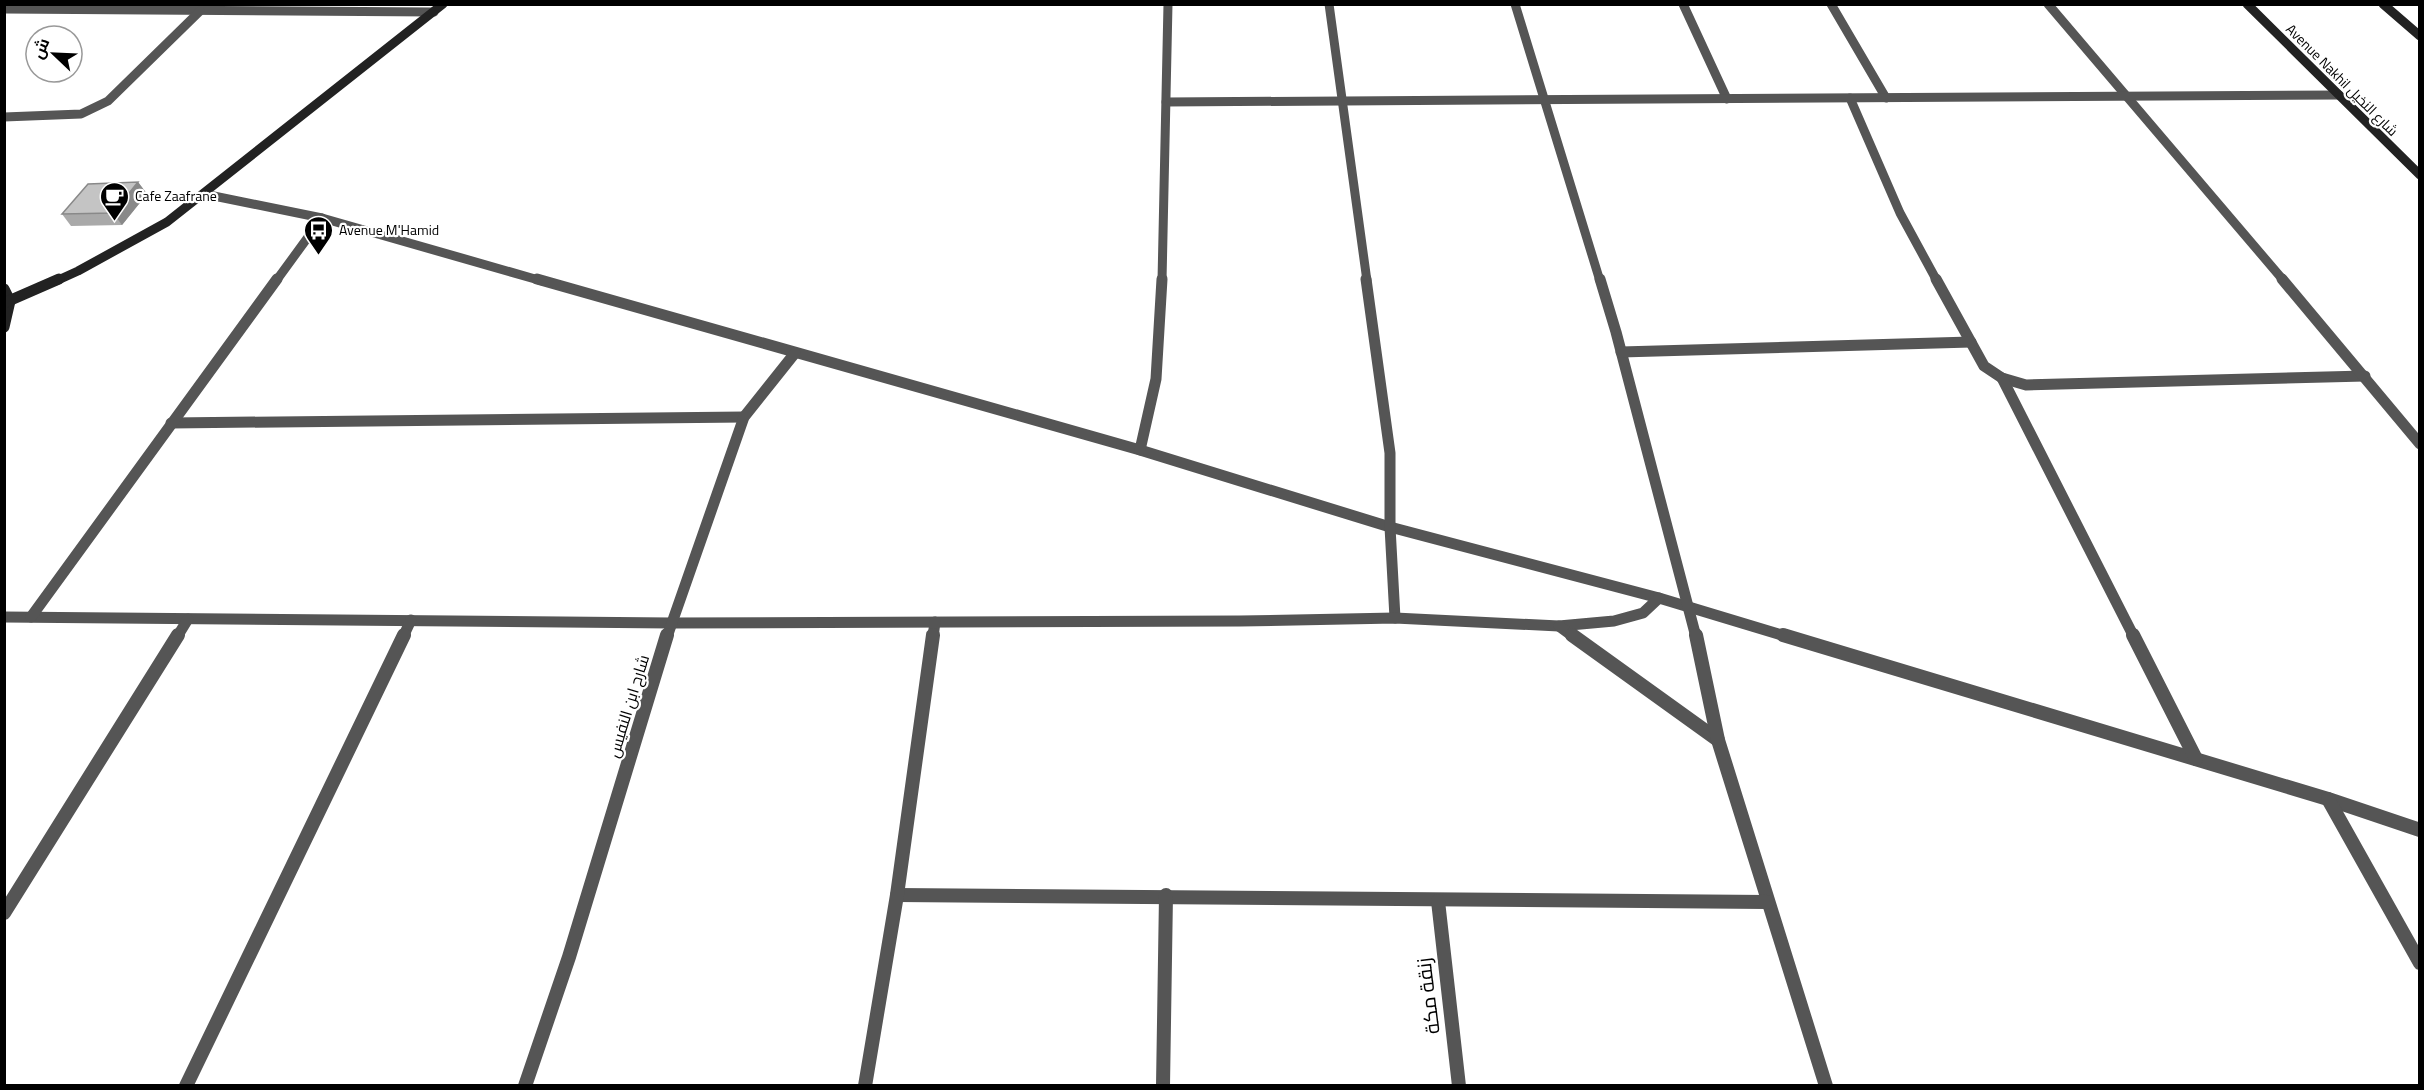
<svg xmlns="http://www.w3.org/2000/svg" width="2424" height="1090" font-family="'Titillium Web',Cairo,sans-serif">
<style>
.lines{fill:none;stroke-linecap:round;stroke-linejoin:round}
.street-far2{stroke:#555;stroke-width:9}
.street-far1{stroke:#555;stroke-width:11}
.street{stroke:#555;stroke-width:14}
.secondary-far1{stroke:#222;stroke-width:9}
.secondary{stroke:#222;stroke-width:11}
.wall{fill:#a9a9a9}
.shaded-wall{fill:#898989}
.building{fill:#c4c4c4;stroke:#898989;stroke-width:1.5}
.labels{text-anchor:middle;stroke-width:4.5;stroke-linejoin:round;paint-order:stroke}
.far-street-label{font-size:14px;fill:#000;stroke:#fff}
.far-poi-label{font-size:14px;fill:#000;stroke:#fff;text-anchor:start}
.street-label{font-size:16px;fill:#000;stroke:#fff}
.near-street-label{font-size:20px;fill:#000;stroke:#fff}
</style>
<rect width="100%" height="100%" fill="#fff"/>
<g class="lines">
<g class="street-far2">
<polyline points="1329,4 1367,281"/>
<polyline points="1515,4 1600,281"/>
<polyline points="1683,4 1727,99"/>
<polyline points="1831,4 1886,98"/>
<polyline points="2048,4 2284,281"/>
<polyline points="4,9 434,12"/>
<polyline points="1850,98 1900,213 1937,281"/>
<polyline points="1166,102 2339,95"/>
<polyline points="4,117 81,114 108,101 200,11"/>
<polyline points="204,194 322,218 542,281"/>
<polyline points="276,281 322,218"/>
<polyline points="1162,281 1168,4"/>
</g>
<g class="street-far1">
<polyline points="537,279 1140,450 1390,527 1659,598 1788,637"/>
<polyline points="1366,279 1390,453 1390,527 1395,618"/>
<polyline points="1600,279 1616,332 1696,637"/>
<polyline points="1936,279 1984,366 2002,378 2026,385 2365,376"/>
<polyline points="2282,279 2420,444"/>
<polyline points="1621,352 1971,342"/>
<polyline points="2002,378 2134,637"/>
<polyline points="171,423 744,417"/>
<polyline points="1140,450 1156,379 1162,279"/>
<polyline points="4,617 671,623 1240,621 1395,618 1559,626 1614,621 1643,613 1659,598"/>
<polyline points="31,617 277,279"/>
<polyline points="1559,626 1574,637"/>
<polyline points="177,637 188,619"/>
<polyline points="403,637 411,620"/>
<polyline points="667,637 744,417 795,353"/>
<polyline points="933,637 935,622"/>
</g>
<g class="street">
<polyline points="1572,635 1718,740"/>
<polyline points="1696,635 1718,740 1826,1086"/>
<polyline points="1783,635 2328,799 2420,830"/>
<polyline points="2133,635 2196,759"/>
<polyline points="2328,799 2420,963"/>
<polyline points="897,895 1767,902"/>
<polyline points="1438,901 1459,1086"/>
<polyline points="4,913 178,635"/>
<polyline points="186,1086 404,635"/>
<polyline points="525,1086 569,957 667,635"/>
<polyline points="865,1086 897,895 933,635"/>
<polyline points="1163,1086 1166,895"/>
</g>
<g class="secondary-far1">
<polyline points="2247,4 2420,175"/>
<polyline points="2383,4 2420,36"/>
<polyline points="56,281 78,271 167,222 443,4"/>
</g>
<g class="secondary">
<polyline points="4,289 10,301 4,327"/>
<polyline points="4,303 59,279"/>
</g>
</g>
<polygon class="wall" points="138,182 147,194 122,225 71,226 62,214"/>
<polygon class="shaded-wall" points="138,182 147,194 122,225 113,213"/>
<polygon class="building" points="138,182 113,213 62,214 88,184"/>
<defs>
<symbol id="cafe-pin" viewBox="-11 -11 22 30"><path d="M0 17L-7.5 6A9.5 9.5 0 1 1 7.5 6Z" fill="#000" stroke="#fff"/><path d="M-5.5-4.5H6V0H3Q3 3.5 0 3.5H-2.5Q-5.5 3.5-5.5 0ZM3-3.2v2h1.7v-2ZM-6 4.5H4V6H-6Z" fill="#fff"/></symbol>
<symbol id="bus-pin" viewBox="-11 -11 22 30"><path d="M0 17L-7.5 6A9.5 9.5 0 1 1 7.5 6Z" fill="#000" stroke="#fff"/><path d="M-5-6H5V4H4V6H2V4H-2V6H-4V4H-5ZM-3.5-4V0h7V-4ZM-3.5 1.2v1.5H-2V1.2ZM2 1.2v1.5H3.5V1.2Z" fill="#fff"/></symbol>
</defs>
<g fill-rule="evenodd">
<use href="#cafe-pin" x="98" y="180" width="33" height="45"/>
<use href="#bus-pin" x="302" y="214" width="33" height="45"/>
</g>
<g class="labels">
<g class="far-street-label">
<text transform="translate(2342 80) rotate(45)" y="5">Avenue Nakhil شارع النخيل</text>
</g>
<g class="far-poi-label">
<text x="135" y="201">Cafe Zaafrane</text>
<text x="339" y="235">Avenue M'Hamid</text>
</g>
<g class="street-label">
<text transform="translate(628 706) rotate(-73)" y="6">شارح ابن النفيس</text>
</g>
<g class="near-street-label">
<text transform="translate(1428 996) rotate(-97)" y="7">زنقة مكة</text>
</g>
</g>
<rect width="2424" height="1090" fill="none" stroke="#000000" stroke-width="12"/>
<g transform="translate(54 54) rotate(293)"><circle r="28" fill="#ffffff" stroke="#999999" stroke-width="1.5"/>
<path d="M0-4.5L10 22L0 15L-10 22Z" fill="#000000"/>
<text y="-9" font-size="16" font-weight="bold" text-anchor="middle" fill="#000000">ش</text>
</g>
</svg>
